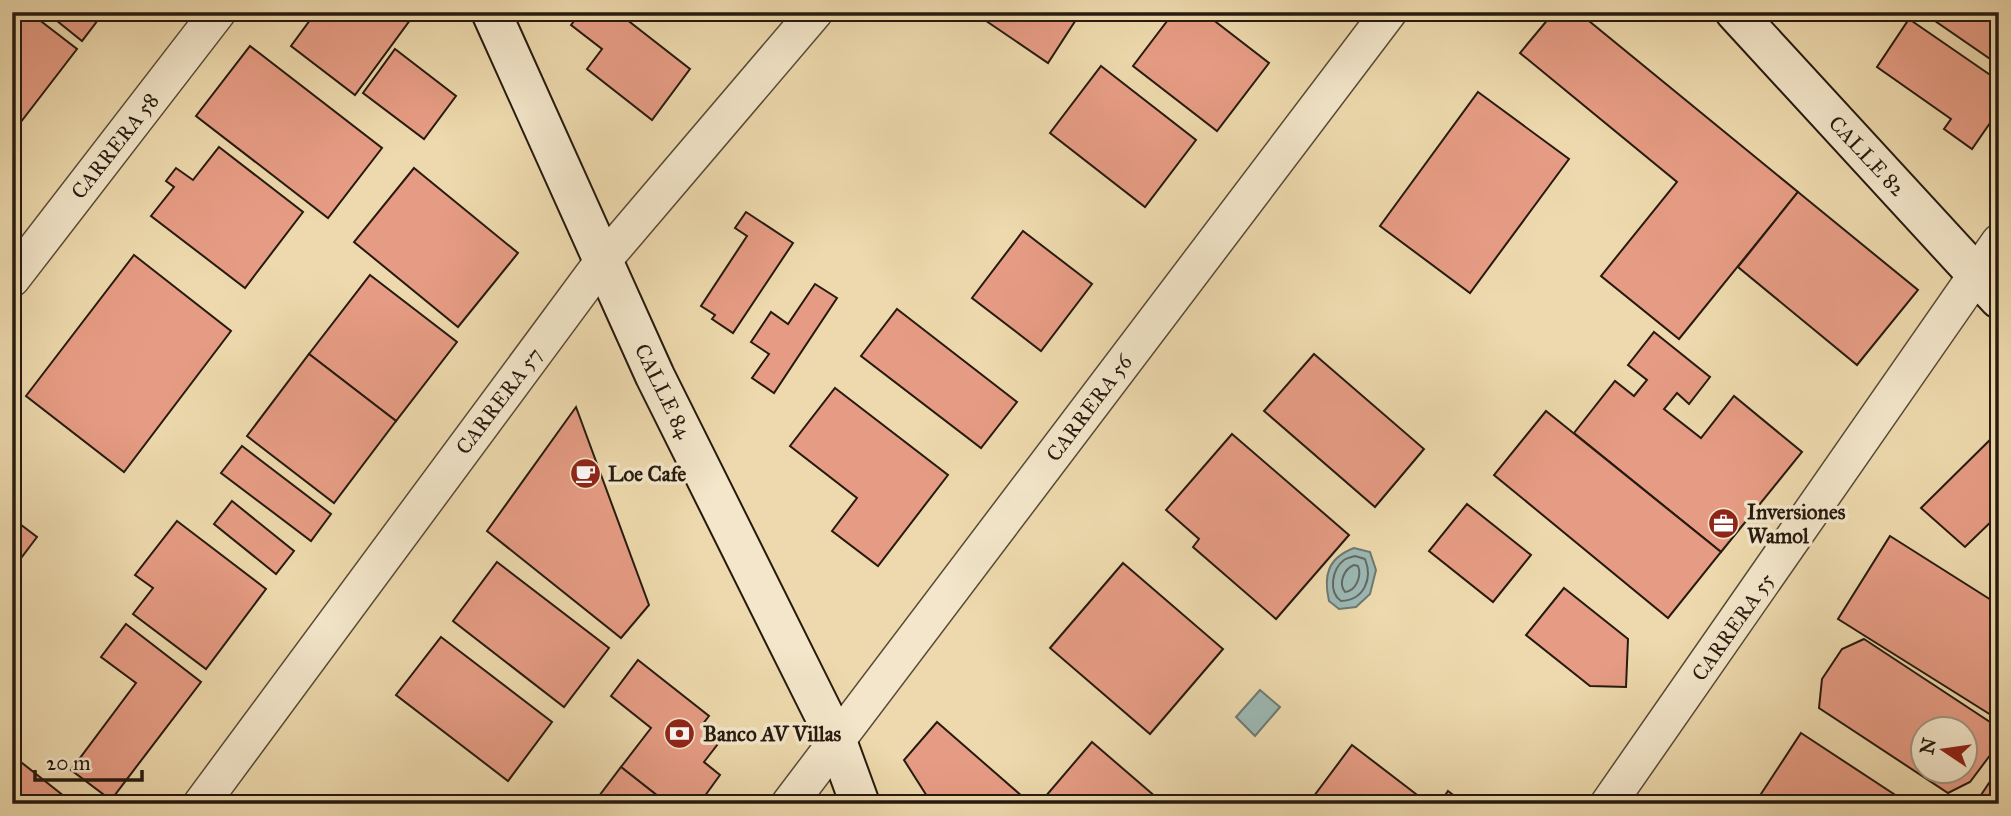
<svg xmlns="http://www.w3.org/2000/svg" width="2011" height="816" font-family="'IM FELL Great Primer',serif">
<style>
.water{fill:#9cb8b4;stroke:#6d7972;stroke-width:2}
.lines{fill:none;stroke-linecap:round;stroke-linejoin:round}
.shore{stroke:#616962;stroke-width:2}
.building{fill:#e69c84;stroke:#261a0f;stroke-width:2;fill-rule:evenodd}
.street-casing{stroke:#584a36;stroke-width:38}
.secondary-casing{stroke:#261a0f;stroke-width:42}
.street{stroke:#f3e6ca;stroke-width:35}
.secondary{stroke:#f3e6ca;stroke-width:38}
.labels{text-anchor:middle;stroke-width:7;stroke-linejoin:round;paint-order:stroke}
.street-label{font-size:21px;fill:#261a0f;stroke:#f3e6ca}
.poi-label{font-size:21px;font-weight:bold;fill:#261a0f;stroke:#f3e6ca;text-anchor:start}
</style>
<rect width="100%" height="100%" fill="#edd9ad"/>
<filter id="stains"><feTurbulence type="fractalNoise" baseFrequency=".00286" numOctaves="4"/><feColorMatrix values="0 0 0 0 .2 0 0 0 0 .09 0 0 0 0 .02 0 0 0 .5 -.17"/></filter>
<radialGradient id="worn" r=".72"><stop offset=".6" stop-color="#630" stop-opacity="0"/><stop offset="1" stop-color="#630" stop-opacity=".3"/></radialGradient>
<g class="water">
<path d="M 1354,548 L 1370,552 L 1376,570 L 1370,594 L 1356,607 L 1339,609 L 1329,601 C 1323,575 1328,558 1354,548 Z"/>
<polygon points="1260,690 1280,707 1255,736 1236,717"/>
</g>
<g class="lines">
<g class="shore">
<path d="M 1355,556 L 1365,559 C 1373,579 1364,600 1341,601 C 1328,592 1332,569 1344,560 C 1345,559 1354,556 1355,556 Z"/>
<path d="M 1354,565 L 1358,566 C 1362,576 1356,591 1345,592 C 1338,583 1344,569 1354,565 Z"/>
</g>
</g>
<g class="building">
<polygon points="12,12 29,12 77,49 17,127 12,124"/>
<polygon points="46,12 104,12 82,41"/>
<polygon points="316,12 416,12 355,95 291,46"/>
<polygon points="581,12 617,12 690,69 652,120 587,69 602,49 571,25"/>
<polygon points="973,12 1081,12 1048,63"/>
<polygon points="1174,12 1203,12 1269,63 1217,131 1133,66"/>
<polygon points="1554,12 1578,12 1798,192 1679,339 1601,276 1677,182 1520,53"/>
<polygon points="1922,12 1999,12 1999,65"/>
<polygon points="1909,19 1999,81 1999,110 1972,149 1944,129 1951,119 1877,67"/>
<polygon points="250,46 382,148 328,218 196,116"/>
<polygon points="395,49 456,96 424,139 363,93"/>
<polygon points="1101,66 1196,140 1145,207 1050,133"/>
<polygon points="1478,92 1569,159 1470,293 1380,226"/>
<polygon points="219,147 303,212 245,288 151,216 174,187 166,181 176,168 193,180"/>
<polygon points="414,168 518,253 458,327 354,242"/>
<polygon points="1798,192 1918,290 1857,365 1738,267"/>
<polygon points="746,212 793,243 733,333 712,319 715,315 701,306 747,236 735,228"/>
<polygon points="1023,231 1092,284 1041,351 972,298"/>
<polygon points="134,255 231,331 124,472 26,396"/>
<polygon points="370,275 457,342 396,421 309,354"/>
<polygon points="815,284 837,298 774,393 752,378 769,354 751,342 771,312 788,324"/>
<polygon points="897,309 1017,402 981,448 861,356"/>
<polygon points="1654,332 1710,377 1689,404 1677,393 1664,409 1701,438 1734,396 1802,452 1721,552 1574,433 1615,381 1634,396 1647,380 1628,365"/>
<polygon points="309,354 396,421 334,503 247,436"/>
<polygon points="1314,354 1424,449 1375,507 1264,411"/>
<polygon points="835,388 948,475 878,566 832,531 857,498 790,446"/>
<polygon points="576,407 649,605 621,638 487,531"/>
<polygon points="1546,411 1721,552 1668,618 1494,475"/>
<polygon points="1999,431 1999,514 1965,547 1921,508"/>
<polygon points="1232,434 1349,535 1276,619 1193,547 1199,539 1166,510"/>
<polygon points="242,446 331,514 311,541 221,473"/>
<polygon points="232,501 294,551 276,574 214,524"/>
<polygon points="1467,504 1531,555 1493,602 1429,551"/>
<polygon points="12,518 37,537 12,570"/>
<polygon points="177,521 266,589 206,669 133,614 153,588 135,575"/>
<polygon points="1890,536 1999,605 1999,720 1838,619"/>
<polygon points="497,562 609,648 564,707 453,621"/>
<polygon points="1123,563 1223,649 1150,734 1050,648"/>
<polygon points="1564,588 1628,639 1626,687 1590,686 1526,635"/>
<polygon points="126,624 201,682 111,800 71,770 136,683 101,657"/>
<polygon points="441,637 552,722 508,781 396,695"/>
<path d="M 1864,639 L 1993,724 L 1991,754 L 1970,782 L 1948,793 L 1819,708 L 1822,679 L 1842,649 ZM 1924,728 L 1966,728 L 1966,770 L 1924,770 Z"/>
<polygon points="638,660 709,716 702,725 721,740 704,762 720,775 699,804 668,804 621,767 651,728 611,696"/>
<polygon points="937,722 1031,804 932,804 904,760"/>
<polygon points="1801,733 1909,804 1769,804 1759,797"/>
<polygon points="1092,742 1164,804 1039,804"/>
<polygon points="1352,745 1429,804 1308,804"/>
<polygon points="12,755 74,804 12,804"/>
<polygon points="621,767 668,804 593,804"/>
<polygon points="1999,768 1999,804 1975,804"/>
<polygon points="1448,791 1465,804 1439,804"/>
</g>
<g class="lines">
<defs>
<g id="street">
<polyline points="12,279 218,12"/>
<polyline points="201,804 602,262 815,12"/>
<polyline points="789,804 1389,12"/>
<polyline points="1608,804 1999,242"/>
</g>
<g id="secondary">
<polyline points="491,12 655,376 837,741 860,804"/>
<polyline points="1735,12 1999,299"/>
</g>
</defs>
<use href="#street" class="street-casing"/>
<use href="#secondary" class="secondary-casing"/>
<use href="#street" class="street"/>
<use href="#secondary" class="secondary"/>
</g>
<defs>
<symbol id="cafe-disc" viewBox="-11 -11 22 22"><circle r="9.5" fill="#8f2418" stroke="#f3e6ca"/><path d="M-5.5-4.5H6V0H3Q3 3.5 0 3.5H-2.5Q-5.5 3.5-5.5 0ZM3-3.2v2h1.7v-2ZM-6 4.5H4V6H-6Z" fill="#fff"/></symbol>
<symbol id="office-disc" viewBox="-11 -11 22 22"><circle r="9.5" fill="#8f2418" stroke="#f3e6ca"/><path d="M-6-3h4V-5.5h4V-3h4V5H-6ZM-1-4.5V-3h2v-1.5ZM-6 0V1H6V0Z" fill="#fff"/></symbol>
<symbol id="bank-disc" viewBox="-11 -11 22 22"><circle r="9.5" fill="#8f2418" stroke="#f3e6ca"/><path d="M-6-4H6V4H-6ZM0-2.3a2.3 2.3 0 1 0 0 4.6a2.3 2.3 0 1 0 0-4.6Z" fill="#fff"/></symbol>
</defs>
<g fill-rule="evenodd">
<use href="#cafe-disc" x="568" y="456" width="35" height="35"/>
<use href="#office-disc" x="1706" y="506" width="35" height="35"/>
<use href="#bank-disc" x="662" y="716" width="35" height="35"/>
</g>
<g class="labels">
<g class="street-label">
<text transform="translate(115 146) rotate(-52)" y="7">CARRERA 58</text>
<text transform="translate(1867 156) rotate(47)" y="7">CALLE 82</text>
<text transform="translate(663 391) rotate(64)" y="7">CALLE 84</text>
<text transform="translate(499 401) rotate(-53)" y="7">CARRERA 57</text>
<text transform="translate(1089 408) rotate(-53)" y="7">CARRERA 56</text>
<text transform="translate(1733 627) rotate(-55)" y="7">CARRERA 55</text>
</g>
<g class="poi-label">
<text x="608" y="481">Loe Cafe</text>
<text x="1747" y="519">Inversiones<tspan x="1747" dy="24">Wamol</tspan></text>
<text x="703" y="741">Banco AV Villas</text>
</g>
</g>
<rect width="2011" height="816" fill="none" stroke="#edd9ad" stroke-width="42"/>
<rect x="14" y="14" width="1983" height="788" fill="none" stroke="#261a0f" stroke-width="3.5"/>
<rect x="21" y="21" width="1969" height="774" fill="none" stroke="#261a0f" stroke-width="2"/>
<g transform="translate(1944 750) rotate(283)"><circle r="33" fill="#f3e6ca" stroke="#a1947f" stroke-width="2"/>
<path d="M0-5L12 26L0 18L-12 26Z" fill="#8f2418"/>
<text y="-10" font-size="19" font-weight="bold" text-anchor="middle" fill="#261a0f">N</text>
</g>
<path d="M35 770v10h107v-10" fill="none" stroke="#261a0f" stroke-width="3.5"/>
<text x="46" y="770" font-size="21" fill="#261a0f" stroke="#f3e6ca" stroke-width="5" paint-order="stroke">20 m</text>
<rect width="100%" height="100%" filter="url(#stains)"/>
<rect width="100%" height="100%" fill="url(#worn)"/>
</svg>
